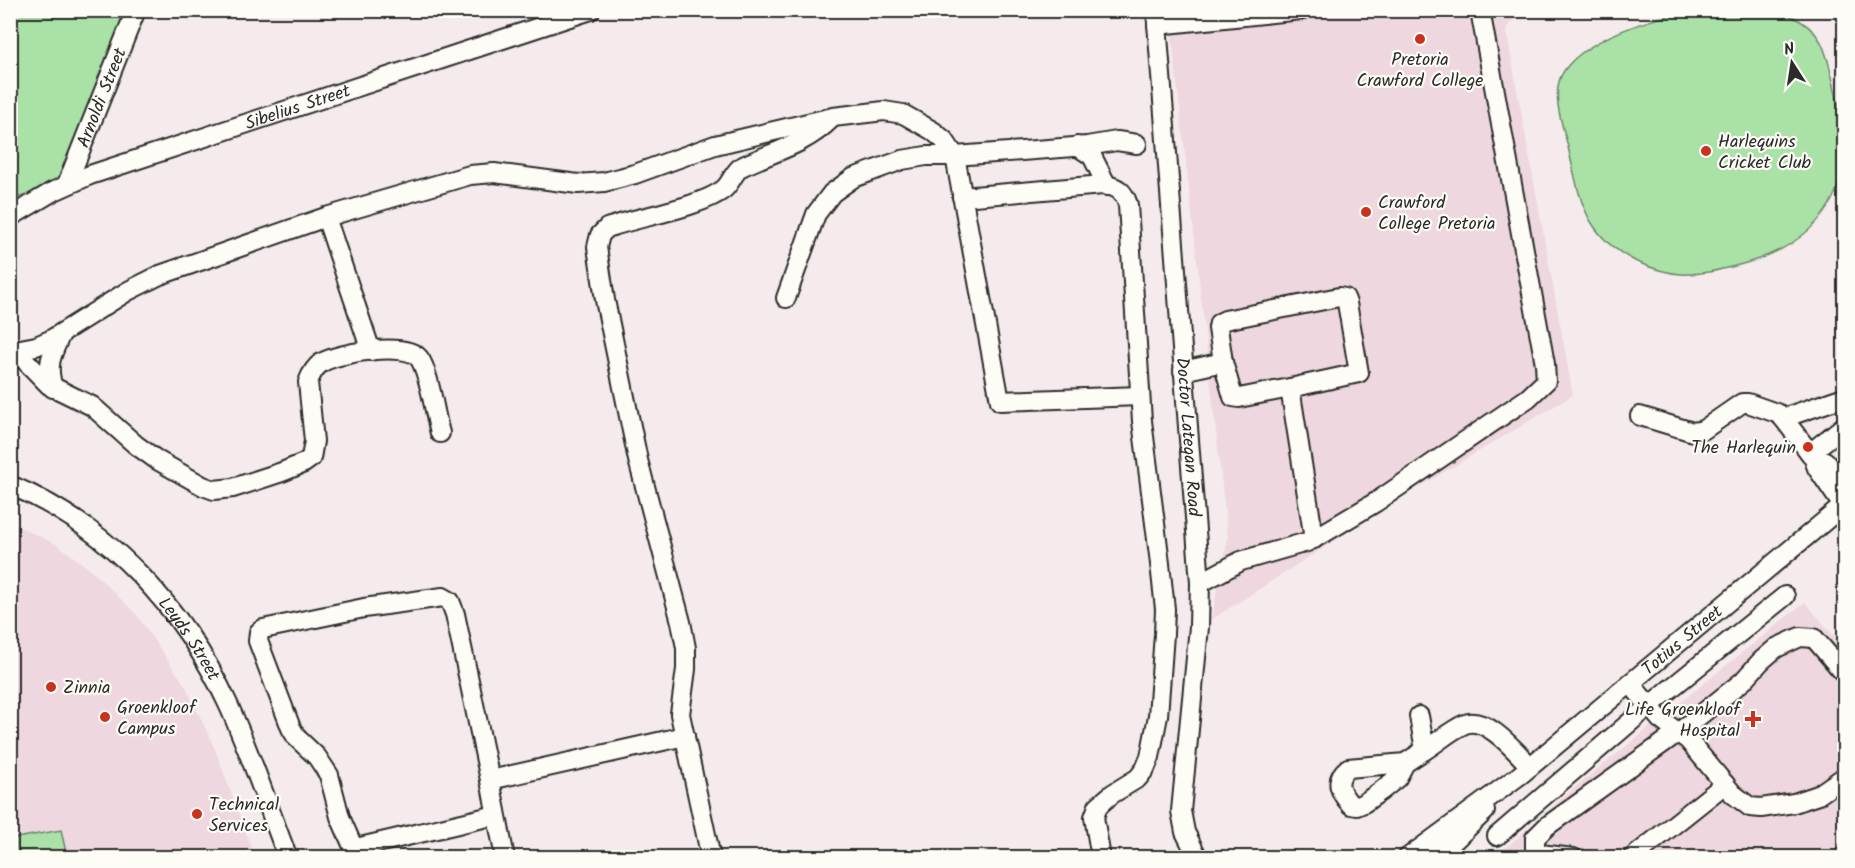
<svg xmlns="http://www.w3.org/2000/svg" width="1855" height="868" font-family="Kalam,sans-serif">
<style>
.built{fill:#eed7df}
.green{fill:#a9e1a6;stroke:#6a8668;stroke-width:1.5}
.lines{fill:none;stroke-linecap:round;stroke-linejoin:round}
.minor-casing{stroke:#2b2b2b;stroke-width:22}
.minor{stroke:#fdfcf7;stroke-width:18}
.poi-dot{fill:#c8321e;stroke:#fdfcf7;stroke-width:2}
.labels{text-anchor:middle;stroke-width:4.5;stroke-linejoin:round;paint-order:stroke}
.poi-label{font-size:18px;fill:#2b2b2b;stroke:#fdfcf7;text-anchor:start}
.street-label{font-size:18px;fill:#2b2b2b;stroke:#fdfcf7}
</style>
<rect width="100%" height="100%" fill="#f6ebec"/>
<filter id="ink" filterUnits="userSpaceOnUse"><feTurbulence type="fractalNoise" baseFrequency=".0167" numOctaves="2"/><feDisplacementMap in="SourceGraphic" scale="12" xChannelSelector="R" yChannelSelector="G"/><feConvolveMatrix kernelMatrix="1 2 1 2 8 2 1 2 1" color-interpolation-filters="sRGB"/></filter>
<g filter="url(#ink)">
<g class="built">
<polygon points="1169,11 1520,11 1506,29 1573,395 1404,496 1211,620 1228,539"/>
<polygon points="11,523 56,544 90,569 136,614 185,685 215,749 255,857 11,858"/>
<polygon points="1805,602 1844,648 1844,857 1494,858 1573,789"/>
</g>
<g class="green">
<polygon points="10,11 131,11 59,184 11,200"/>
<path d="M 1696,11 C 1724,10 1766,5 1791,16 C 1824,31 1826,52 1834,85 C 1839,109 1847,136 1844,161 C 1836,220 1793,251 1739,265 C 1720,270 1700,275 1681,274 C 1665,273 1651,268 1637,262 C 1582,235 1580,197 1567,143 C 1562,124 1552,96 1561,76 C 1579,40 1658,14 1696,11 Z"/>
<polygon points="61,830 67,857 11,857 11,839"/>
</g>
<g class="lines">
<defs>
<g id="minor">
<path id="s1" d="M 1156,10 L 1200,583 L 1199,627 L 1181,811 L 1185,832 L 1198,858"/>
<polyline points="1157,25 1302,10"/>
<polyline points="1077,146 1092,156 1107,186"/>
<path id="s2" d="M 67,184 L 136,10"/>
<path d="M 962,197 L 1103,185 C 1117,186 1124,191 1128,205 L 1142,421 L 1159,555 L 1165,609 L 1164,634 L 1158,716 L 1150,757 L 1145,769 L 1138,778 L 1112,794 L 1098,806 L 1094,817 L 1101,858"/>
<path id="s3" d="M 10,217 L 52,192 L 90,175 L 591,10"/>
<polyline points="326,217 371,351"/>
<polyline points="786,298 816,214 832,193 853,178 902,160 926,156 955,156 1087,146 1117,141 1137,144"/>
<polyline points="10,346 15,350 36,346 50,340 128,291 160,275 326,217 470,175 494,173 578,184 604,182 635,174 715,145 833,117 884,111 903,114 933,131 945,141 955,156 1000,401 1140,396"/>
<path d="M 15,350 L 49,385 L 92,406 L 136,445 L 157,460 L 203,486 L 214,490 L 233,488 L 282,472 L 304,463 L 311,458 L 314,441 L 308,382 C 311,374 314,368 321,363 C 337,353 406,341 419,358 C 429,371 435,415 440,433"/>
<polyline points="1223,362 1233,397 1239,398 1290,388"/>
<polyline points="1183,371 1223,362 1218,328 1219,323 1225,320 1339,297 1345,298 1347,303 1359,373 1290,388 1314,539"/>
<path d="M 53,388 C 46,365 51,355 61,334"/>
<polyline points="1640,416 1693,432 1703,430 1742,403 1748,403 1779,414 1783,418 1813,457 1817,468 1843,506"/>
<polyline points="1783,418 1844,397"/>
<polyline points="1810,453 1844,426"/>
<polyline points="1818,458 1825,461 1844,483"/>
<path id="s4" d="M 10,485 C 109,526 184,609 228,704 C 251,754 268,807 288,858"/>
<polyline points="1200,583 1241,561 1307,542 1324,533 1376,502 1528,398 1546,381 1545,364 1480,10"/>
<polyline points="1630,683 1660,719 1688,740 1733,794 1750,807 1761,808 1794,803 1818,795 1844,777"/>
<path d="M 1419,716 L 1425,750 C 1438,742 1451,730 1465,724 C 1487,716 1516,752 1530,766"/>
<path d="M 1405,763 L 1348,768 C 1333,780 1340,793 1351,805 L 1357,806 L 1364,803 L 1381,791 L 1397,778 L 1405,763 L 1425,750"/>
<polyline points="1497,836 1649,706 1785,596"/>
<polyline points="356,848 496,815"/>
<polyline points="358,858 340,817 329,775 317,757 297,738 291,728 258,641 259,632 263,629 364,608 443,597 450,601 455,614 490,780"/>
<polyline points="505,858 490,780 685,736"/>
<path d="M 711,858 L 680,714 L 686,669 L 686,648 L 681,622 L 638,460 L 605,300 L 597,247 L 600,235 L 607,228 C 637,217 702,207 724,189 C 731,183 733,173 741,167 C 772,152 805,145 830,120"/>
<path id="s5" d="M 1407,858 L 1520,775 L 1844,505"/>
<polyline points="1436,858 1485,811"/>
<polyline points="1573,858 1540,854 1535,848 1535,838 1547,826 1683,729 1743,681 1761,661 1776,648 1800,637 1814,638 1844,673"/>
<polyline points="1632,858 1725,784"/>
</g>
</defs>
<use href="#minor" class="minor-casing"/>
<use href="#minor" class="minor"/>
</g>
</g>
<g class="poi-dot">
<circle cx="1420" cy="39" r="6"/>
<circle cx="1706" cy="151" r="6"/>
<circle cx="1366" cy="212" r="6"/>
<circle cx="1808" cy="447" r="6"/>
<circle cx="51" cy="687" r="6"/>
<circle cx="105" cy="717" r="6"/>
<path d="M1750 710h6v6h6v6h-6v6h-6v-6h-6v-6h6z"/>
<circle cx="197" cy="814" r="6"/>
</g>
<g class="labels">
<g class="poi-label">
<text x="1420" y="65" text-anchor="middle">Pretoria<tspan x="1420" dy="21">Crawford College</tspan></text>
<text x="1718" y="147">Harlequins<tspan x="1718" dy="21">Cricket Club</tspan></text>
<text x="1378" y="208">Crawford<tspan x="1378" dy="21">College Pretoria</tspan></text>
<text x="1796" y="453" text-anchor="end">The Harlequin</text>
<text x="63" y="693">Zinnia</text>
<text x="117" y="713">Groenkloof<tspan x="117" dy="21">Campus</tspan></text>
<text x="1740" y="715" text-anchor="end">Life Groenkloof<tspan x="1740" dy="21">Hospital</tspan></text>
<text x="209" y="810">Technical<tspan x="209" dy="21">Services</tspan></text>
</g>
<g class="street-label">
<text dy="6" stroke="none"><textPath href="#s2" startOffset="93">Arnoldi Street</textPath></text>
<text dy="6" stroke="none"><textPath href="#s3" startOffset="309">Sibelius Street</textPath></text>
<text dy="6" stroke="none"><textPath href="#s1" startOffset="428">Doctor Lategan Road</textPath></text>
<text dy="6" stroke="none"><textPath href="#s4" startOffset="240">Leyds Street</textPath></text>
<text dy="6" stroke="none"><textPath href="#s5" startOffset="351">Totius Street</textPath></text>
</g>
</g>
<rect width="1855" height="868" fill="none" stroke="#fdfcf7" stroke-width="36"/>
<rect x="18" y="18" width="1819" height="832" fill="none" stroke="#2b2b2b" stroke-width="2" filter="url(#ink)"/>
<g transform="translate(1792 63) rotate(348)" stroke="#fdfcf7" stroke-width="4.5" paint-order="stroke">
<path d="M0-4.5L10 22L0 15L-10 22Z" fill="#2b2b2b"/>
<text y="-9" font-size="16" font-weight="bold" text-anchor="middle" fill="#2b2b2b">N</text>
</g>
</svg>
